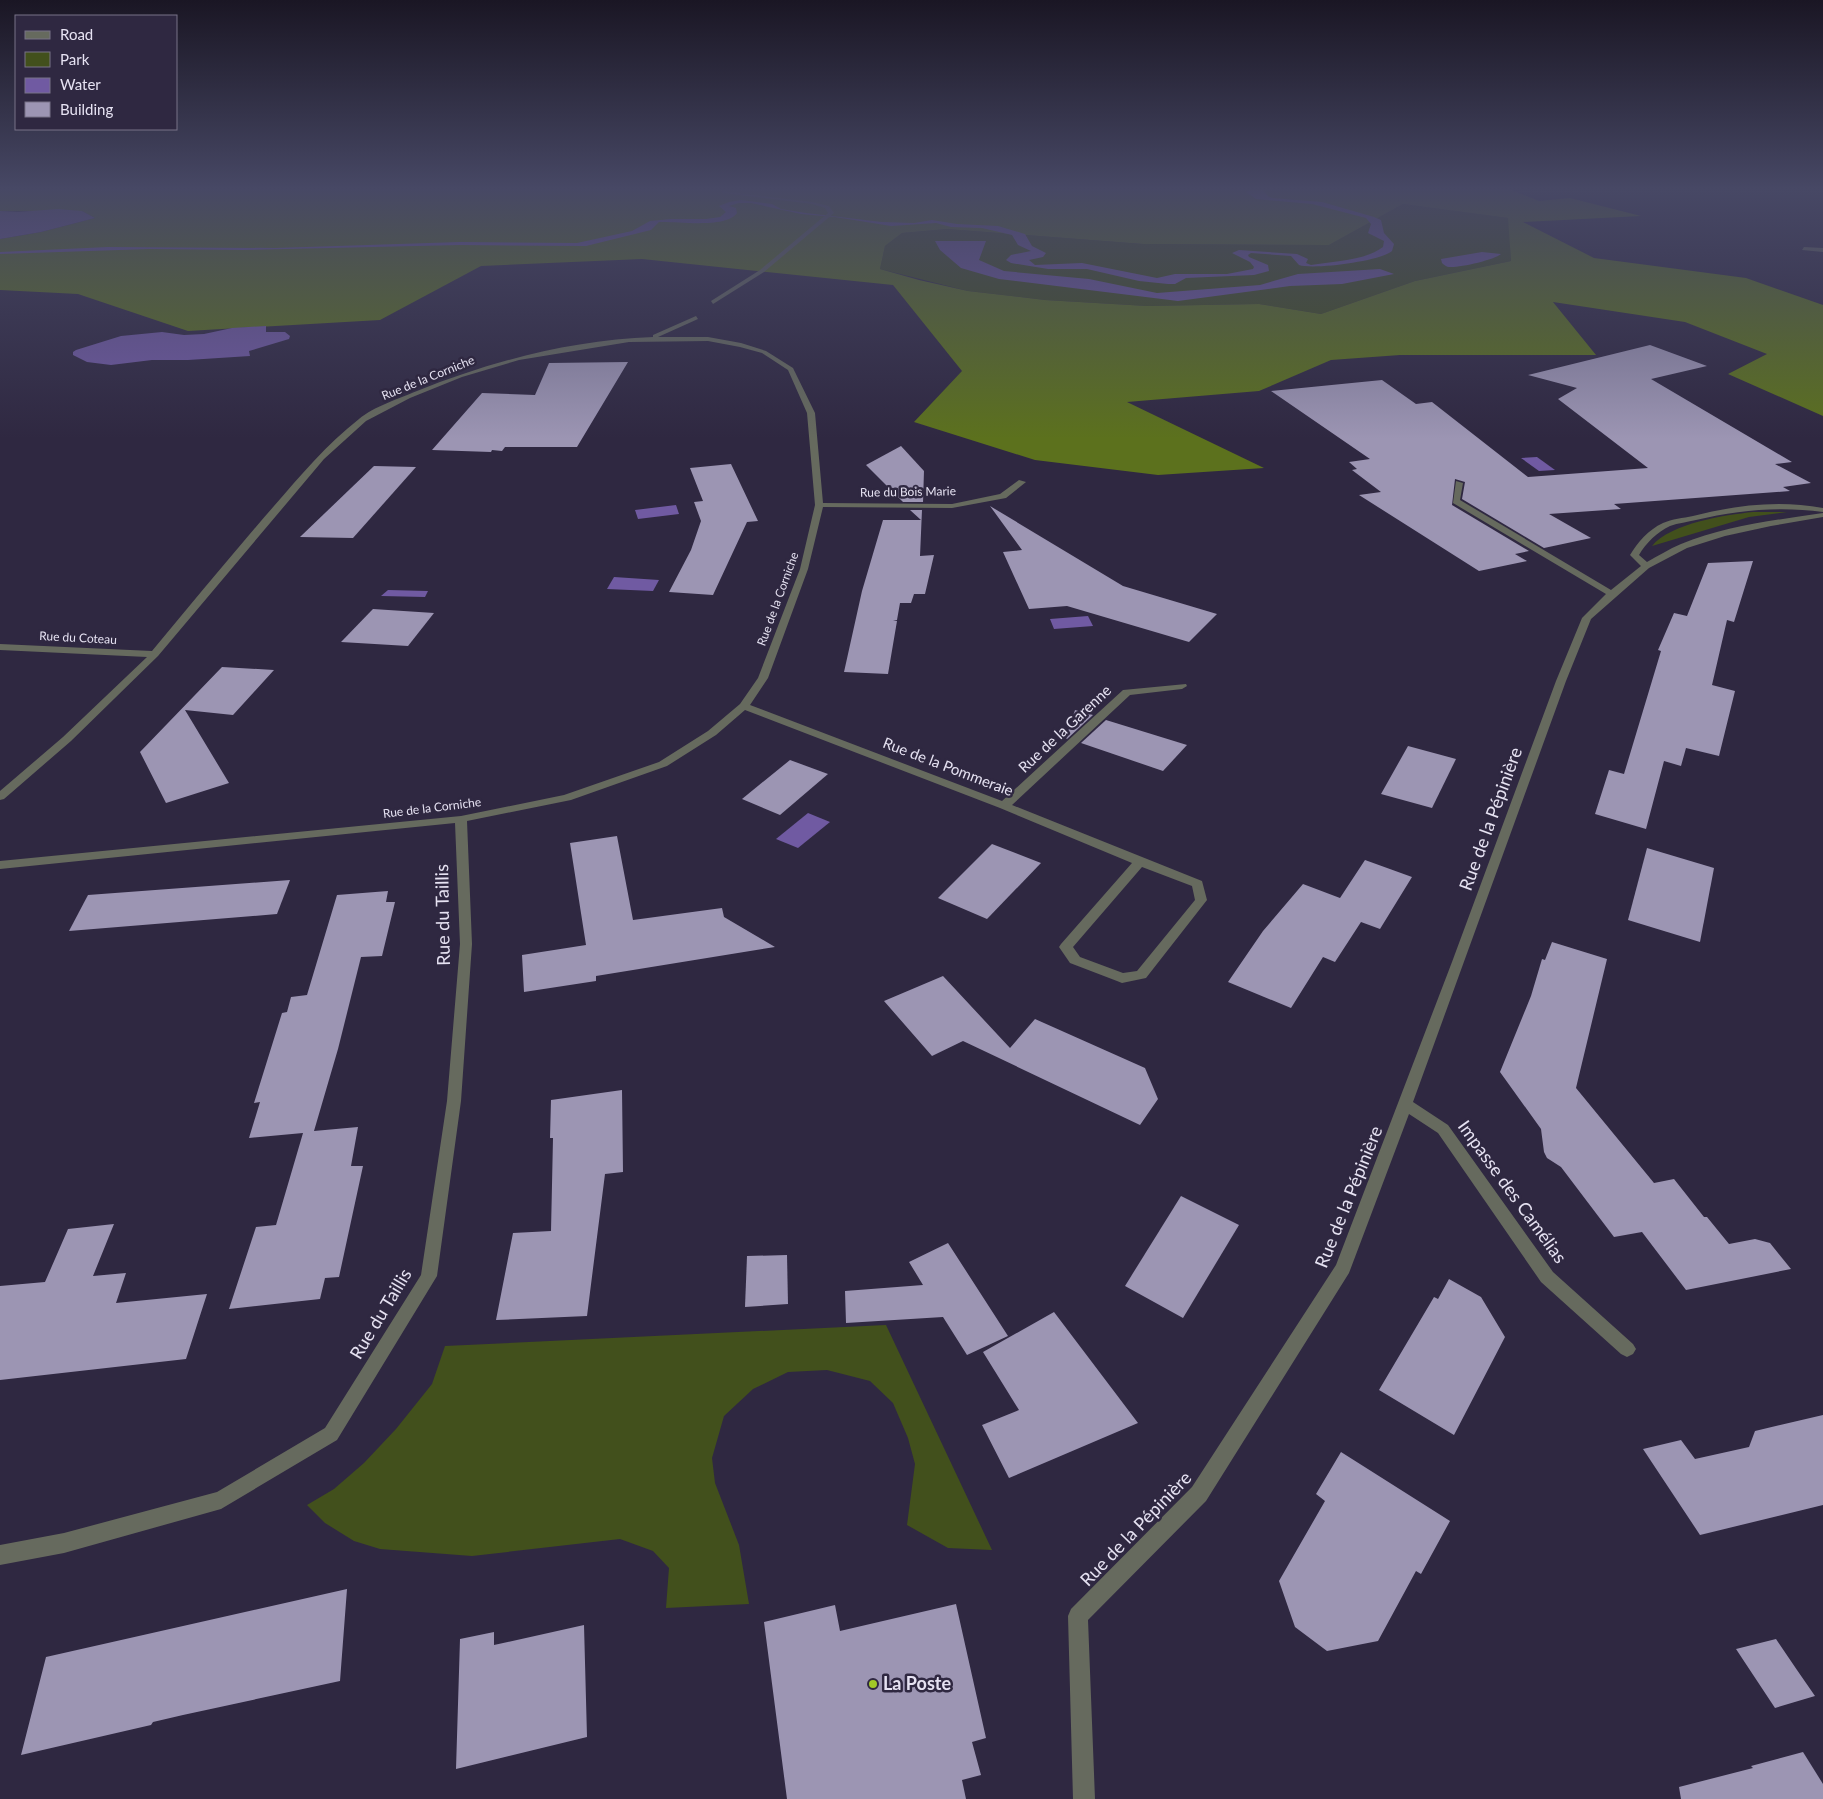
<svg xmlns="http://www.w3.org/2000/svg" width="1823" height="1799" font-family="Lato,sans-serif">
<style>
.green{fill:#42501c}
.forest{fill:#5c711d;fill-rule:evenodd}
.water{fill:#705aa2}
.building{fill:#9c95b3}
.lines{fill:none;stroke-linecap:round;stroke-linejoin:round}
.street{fill:#666a5e;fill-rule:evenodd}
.poi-dot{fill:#a2c927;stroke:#2f2841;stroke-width:2}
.labels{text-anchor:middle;stroke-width:5;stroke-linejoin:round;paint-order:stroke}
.far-street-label{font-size:12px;fill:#e6e2f2;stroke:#2f2841}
.street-label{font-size:15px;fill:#e6e2f2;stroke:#2f2841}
.near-street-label{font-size:18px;fill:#e6e2f2;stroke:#2f2841}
.near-poi-label{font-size:18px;font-weight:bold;fill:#e6e2f2;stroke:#2f2841;text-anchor:start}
</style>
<rect width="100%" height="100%" fill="#2f2841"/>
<g class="green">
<polygon points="1403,204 1509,218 1511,261 1415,281 1321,314 1259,304 1147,306 1045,300 968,291 880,269 885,246 902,233 947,229 1143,244 1329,245"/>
<path d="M 1753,512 L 1787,512 L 1749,517 L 1652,546 C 1671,523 1725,515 1753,512 Z"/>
<polygon points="886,1325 992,1550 948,1548 907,1525 915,1464 908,1438 893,1403 870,1381 827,1370 788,1372 753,1389 724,1416 712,1458 715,1483 739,1545 749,1604 666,1608 669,1568 653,1551 620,1539 472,1556 380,1549 354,1541 325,1523 307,1505 334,1489 364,1463 396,1429 432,1384 445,1346"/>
</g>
<path class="forest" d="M 0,187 L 1504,187 L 1539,201 L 1570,198 L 1641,216 L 1523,222 L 1594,258 L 1746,278 L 1823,305 L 1823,416 L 1728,374 L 1767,354 L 1685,322 L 1553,302 L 1596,355 L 1400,355 L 1331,360 L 1259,391 L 1127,402 L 1264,468 L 1158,475 L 1035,460 L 914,422 L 962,371 L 893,285 L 642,259 L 481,266 L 380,320 L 188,331 L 78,294 L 0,290 L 0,239 L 41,232 L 95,218 L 82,211 L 0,211 ZM 1403,204 L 1508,218 L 1511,261 L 1415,281 L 1321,314 L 1259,304 L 1147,306 L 1045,300 L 968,291 L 919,280 L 880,269 L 885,246 L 902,233 L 947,229 L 1143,244 L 1329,245 Z"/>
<g class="water">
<path d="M 1256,187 L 1274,187 L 1263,190 L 1268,196 L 1272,198 L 1322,202 L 1374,217 L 1381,220 L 1384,233 L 1394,244 L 1392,251 C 1381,261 1314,270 1299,265 L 1291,256 L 1251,253 L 1248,255 L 1249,257 L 1268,265 L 1269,271 L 1254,275 L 1186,278 L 1175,284 L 1168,284 L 1139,281 L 1087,269 L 1048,269 L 1011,263 L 1006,260 L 1011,255 L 1031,251 L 1018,245 L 1012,235 L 982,228 L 951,227 L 936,223 L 891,226 L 835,217 L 801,214 L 751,203 L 739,203 L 729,206 L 736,208 L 737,213 C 726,229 677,221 659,222 L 651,230 L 586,246 L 460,245 L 243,250 L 149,249 L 0,254 L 0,252 L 108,247 L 275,248 L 460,242 L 577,243 L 632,231 L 650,221 L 671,219 L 706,219 L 720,217 L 726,212 L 719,206 L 729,202 L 741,200 L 772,204 L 781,209 L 806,213 L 882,222 L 914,223 L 932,220 L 957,224 L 998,226 L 1025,234 L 1032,246 L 1046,253 L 1043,257 L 1029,260 L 1035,265 L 1082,263 L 1157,278 L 1175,274 L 1227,274 L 1253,269 L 1254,267 L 1250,262 L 1232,253 L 1239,250 L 1297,254 L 1308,259 L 1306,263 L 1311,265 C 1334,261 1364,261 1383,247 L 1384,241 L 1368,233 L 1371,224 L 1366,218 L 1312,204 L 1256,199 L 1246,192 Z"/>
<polygon points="58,209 82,211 95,218 41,232 0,239 0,211 18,212"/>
<polygon points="935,241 986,241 979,260 1004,271 1089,279 1157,293 1260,285 1298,274 1380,269 1394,274 1342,284 1290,286 1178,301 999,279 961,268 940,250"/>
<path d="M 1482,252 L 1501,254 C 1494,260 1459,268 1449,267 C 1447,267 1444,265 1442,263 L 1441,259 Z"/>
<polygon points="266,326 266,332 285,332 290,336 289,339 249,351 250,356 188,360 152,360 111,365 87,362 73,355 73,352 76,350 121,336 162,332 184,335 204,334 232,328"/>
<polygon points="1537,457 1555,470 1539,471 1521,458"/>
<polygon points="676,505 679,514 638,519 635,510"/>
<polygon points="614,577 659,580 653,591 607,589"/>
<polygon points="388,590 428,591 425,597 381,596"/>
<polygon points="1088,616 1093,626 1054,629 1050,619"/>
<polygon points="808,813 830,822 798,848 776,839"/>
</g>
<g class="building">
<polygon points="1650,345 1707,366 1651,379 1792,462 1775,464 1811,483 1783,487 1790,491 1614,504 1621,509 1549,514 1591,538 1544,548 1462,499 1465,482 1455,479 1452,505 1529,551 1515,554 1527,561 1479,571 1359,495 1381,492 1352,470 1357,469 1349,462 1370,459 1271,391 1382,380 1416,404 1432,402 1528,477 1648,468 1558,399 1577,388 1528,375"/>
<polygon points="628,362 577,447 505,447 502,451 492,450 491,452 432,450 482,393 535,395 549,363"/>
<polygon points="901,446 924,471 923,502 903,502 866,465"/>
<polygon points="731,464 758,521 747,522 713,595 669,592 691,550 701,521 694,502 703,501 690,468"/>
<polygon points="374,466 416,467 353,538 300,537"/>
<polygon points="990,506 1123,586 1217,614 1189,642 1067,606 1029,609 1003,552 1022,550"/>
<polygon points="910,510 922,510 920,556 934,555 925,594 914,594 911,603 900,603 897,620 893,620 897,621 888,674 844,672 862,591 883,520 921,520"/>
<polygon points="1753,561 1734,622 1727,620 1712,685 1735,691 1719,756 1686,748 1681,766 1664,761 1646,829 1595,814 1609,770 1624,774 1661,651 1658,650 1674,613 1687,616 1708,563"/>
<polygon points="373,609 434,613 408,646 341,642"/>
<polygon points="222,667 274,670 233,715 185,710 229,783 166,803 140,752"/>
<polygon points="1075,710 1093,715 1067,739 1066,738"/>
<polygon points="1106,720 1187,745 1163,771 1081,743"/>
<polygon points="1408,746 1456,759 1432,808 1381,794"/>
<polygon points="790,760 828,774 780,815 742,799"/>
<polygon points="617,836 633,920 722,908 724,917 775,947 596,976 596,981 524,992 522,955 586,945 570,843"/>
<polygon points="992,844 1041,863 987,919 938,898"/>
<polygon points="1647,848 1714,868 1700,942 1628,920"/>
<polygon points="1365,860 1412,877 1380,929 1361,922 1335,962 1323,957 1291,1008 1228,982 1263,931 1303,884 1340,898"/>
<polygon points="290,880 277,914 69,931 88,895"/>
<polygon points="388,891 386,902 395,902 382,956 361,957 338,1049 314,1131 358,1127 351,1166 363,1166 339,1277 325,1278 320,1299 229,1309 256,1227 276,1225 303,1133 249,1138 260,1102 254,1103 282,1013 287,1012 291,997 307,995 337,895"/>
<polygon points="1552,942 1607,959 1576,1088 1654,1183 1674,1179 1704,1217 1707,1217 1729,1244 1755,1239 1770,1243 1791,1269 1686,1290 1642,1232 1614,1237 1561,1167 1547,1158 1544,1152 1541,1129 1500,1072 1531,996 1542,959 1545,960"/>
<polygon points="943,976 1010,1048 1035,1019 1145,1068 1158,1099 1140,1125 963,1041 932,1056 884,1001"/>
<polygon points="622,1090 623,1172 605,1174 587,1316 496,1320 513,1233 551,1231 553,1138 550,1138 551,1100"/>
<polygon points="1181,1196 1239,1225 1183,1318 1125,1286"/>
<polygon points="114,1224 93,1276 126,1273 116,1303 207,1294 186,1359 0,1380 0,1286 45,1282 68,1229"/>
<polygon points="948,1243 1008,1336 967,1355 943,1317 846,1323 845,1291 923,1285 909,1262"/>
<polygon points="787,1255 788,1304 745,1307 747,1256"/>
<polygon points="1449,1279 1481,1297 1505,1337 1454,1435 1379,1390 1434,1297 1438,1299"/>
<polygon points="1054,1312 1138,1423 1009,1478 982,1425 1019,1410 983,1352"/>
<polygon points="1823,1415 1823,1505 1700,1535 1643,1449 1681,1440 1695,1459 1749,1447 1755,1431"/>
<polygon points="1341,1452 1450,1521 1421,1574 1416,1571 1378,1641 1327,1651 1295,1627 1279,1581 1325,1501 1316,1494"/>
<polygon points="347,1589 340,1681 183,1715 153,1722 151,1725 21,1755 46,1657"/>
<polygon points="956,1604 986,1738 972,1742 981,1775 962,1780 966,1799 787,1799 764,1622 835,1605 840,1631"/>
<polygon points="584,1625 587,1737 456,1769 460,1639 494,1632 494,1645"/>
<polygon points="1776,1639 1797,1670 1815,1696 1775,1708 1736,1649"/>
<polygon points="1803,1752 1823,1784 1823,1799 1681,1799 1679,1787 1753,1768 1751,1766"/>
</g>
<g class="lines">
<g class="street">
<polygon points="1588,187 1615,187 1595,190"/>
<polygon points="721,191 812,202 829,206 834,213 764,272 713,304 711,301 760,270 828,213 825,208 812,204 723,193"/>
<polygon points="1804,247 1823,248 1823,252 1802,250"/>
<path d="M 696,316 L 698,319 L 658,337 L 708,337 L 741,343 L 766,351 L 793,368 L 815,413 L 823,503 L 952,504 L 1000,494 L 1019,480 L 1026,482 L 1006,498 L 952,508 L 823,507 L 808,569 L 768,678 L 750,705 L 1002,801 L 1123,690 L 1186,684 L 1187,686 L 1182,689 L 1130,695 L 1012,805 L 1202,881 L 1207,900 L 1146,978 L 1122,983 L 1117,981 L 1070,963 L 1059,947 L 1061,944 L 1132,863 L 1000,808 L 745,710 L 716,735 L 667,766 L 571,800 L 467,821 L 472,944 L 461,1101 L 437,1276 L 337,1440 L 221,1509 L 64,1553 L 0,1565 L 0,1545 L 64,1533 L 217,1492 L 325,1428 L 421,1275 L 447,1101 L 460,944 L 455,823 L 0,869 L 0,861 L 461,816 L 564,795 L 659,762 L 708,731 L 740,704 L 758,678 L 800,569 L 815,505 L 807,413 L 788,370 L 762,353 L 740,347 L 708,341 L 629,342 L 519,360 L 462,377 L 410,398 L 366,421 L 324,459 L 158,656 L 71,741 L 4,799 L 0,800 L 0,791 L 63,737 L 147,657 L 0,650 L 0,644 L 152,651 C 193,602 233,553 274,506 C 301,475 327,444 359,419 C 373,407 400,398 417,391 C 492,361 571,340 653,337 L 653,335 ZM 1142,867 L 1192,886 L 1195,900 L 1137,971 L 1123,973 L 1080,957 L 1073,947 Z"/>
<path d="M 1456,481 L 1463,483 L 1460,500 L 1611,590 L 1641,566 L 1630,555 C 1638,542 1648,530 1663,523 C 1672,519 1683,518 1693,516 C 1736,505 1779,500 1823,508 L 1823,512 C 1780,506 1738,510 1696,520 C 1688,522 1678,523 1670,526 C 1657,532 1646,543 1639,555 L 1647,562 C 1658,556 1669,549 1681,544 C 1725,526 1776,520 1823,513 L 1823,517 L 1771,526 L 1725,536 L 1687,548 L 1649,568 L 1591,619 L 1566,681 L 1413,1102 L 1448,1125 L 1553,1272 L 1633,1344 L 1636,1349 L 1633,1354 L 1627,1357 L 1621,1354 L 1541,1282 L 1438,1133 L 1409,1114 L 1349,1273 L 1206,1501 L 1088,1620 L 1095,1799 L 1073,1799 L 1068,1616 L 1071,1609 L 1192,1487 L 1336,1265 L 1452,962 L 1556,681 L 1582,618 L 1606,594 L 1453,503 Z"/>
</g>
</g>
<linearGradient id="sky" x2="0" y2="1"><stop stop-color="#1a1624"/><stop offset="0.43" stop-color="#474865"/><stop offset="1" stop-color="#474865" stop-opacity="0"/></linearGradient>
<rect width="1823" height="439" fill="url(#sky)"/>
<circle class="poi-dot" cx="873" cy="1684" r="5"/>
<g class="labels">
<g class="far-street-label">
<text transform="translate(428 378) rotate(-22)" y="4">Rue de la Corniche</text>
<text transform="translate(908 492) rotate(-1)" y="4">Rue du Bois Marie</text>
<text transform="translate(778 599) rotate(-70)" y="4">Rue de la Corniche</text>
<text transform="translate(78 638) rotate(3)" y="4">Rue du Coteau</text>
<text transform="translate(432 808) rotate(-7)" y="4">Rue de la Corniche</text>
</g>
<g class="street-label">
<text transform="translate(1065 729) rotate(-43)" y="5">Rue de la Garenne</text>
<text transform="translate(948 767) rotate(21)" y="5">Rue de la Pommeraie</text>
</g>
<g class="near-street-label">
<text transform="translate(1491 819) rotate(-70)" y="6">Rue de la Pépinière</text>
<text transform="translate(443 915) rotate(-91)" y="6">Rue du Taillis</text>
<text transform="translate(1512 1192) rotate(54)" y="6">Impasse des Camélias</text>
<text transform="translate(1349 1197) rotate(-68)" y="6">Rue de la Pépinière</text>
<text transform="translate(381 1314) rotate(-59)" y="6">Rue du Taillis</text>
<text transform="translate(1136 1529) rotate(-46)" y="6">Rue de la Pépinière</text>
</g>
<g class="near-poi-label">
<text x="883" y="1690">La Poste</text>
</g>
</g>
<rect x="15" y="15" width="162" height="115" fill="#2f2841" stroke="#787288"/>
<rect x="25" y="31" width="25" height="8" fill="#666a5e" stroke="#787288"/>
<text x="60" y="40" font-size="15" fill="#e6e2f2">Road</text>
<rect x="25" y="52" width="25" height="15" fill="#42501c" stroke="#787288"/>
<text x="60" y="65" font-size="15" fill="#e6e2f2">Park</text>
<rect x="25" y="78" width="25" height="15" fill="#705aa2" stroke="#787288"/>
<text x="60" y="90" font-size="15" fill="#e6e2f2">Water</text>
<rect x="25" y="102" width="25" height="15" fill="#9c95b3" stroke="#787288"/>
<text x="60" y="115" font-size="15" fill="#e6e2f2">Building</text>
</svg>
